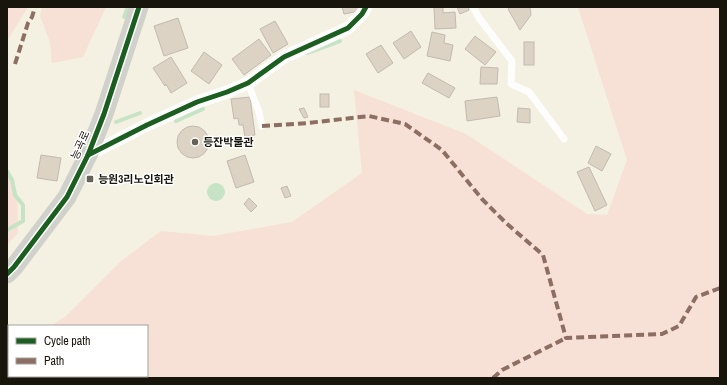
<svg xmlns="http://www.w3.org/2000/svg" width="727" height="385" font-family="'Archivo Narrow','Noto Sans KR',sans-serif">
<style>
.green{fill:#f7e0d5}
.water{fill:#c6e4c5}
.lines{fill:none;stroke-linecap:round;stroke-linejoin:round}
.stream{stroke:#c6e4c5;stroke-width:4}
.building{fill:#ddd3c5;stroke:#c0bab0}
.lane{stroke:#fdfdfb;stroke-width:7}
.street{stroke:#fdfdfb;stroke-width:13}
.secondary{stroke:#d1d1cb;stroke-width:19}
.quiet{stroke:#8d6e63;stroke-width:4;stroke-dasharray:8 4;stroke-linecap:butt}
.cycleway-casing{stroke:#fff;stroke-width:8}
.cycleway{stroke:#1b5e20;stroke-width:5}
.poi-dot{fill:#656257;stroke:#fff;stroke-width:1.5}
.labels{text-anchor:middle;stroke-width:3;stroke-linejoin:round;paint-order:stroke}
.poi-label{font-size:11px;font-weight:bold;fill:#18150c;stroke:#fff;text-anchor:start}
.street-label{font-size:11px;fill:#18150c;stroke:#fff}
</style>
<rect width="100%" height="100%" fill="#f4f0e2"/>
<g class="green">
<polygon points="7,7 28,7 7,41"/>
<polygon points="42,7 106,7 83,57 52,63 50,42 40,16"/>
<polygon points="578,7 720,7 720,378 7,378 7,353 9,352 9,376 147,376 147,326 51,326 66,316 120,262 161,231 213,236 292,222 362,173 354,90 466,134 587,214 607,215 627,160"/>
<polygon points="7,167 17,193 18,233 7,245"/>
</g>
<circle class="water" cx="216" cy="192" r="9"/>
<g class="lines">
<g class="stream">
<polyline points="124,17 128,7"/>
<polyline points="307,53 340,41"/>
<polyline points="176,121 203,109"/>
<polyline points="116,122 140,113"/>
<polyline points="7,171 12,180 15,195 23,205 23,221 7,230"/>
</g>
</g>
<g class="building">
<polygon points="342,7 359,7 360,11 344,14"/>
<polygon points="434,7 443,7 443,13 455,12 456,28 435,29"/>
<polygon points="457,7 468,7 469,10 460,14"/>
<polygon points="510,7 530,7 531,15 520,30 508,9"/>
<polygon points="178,18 188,48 164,56 154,26"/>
<polygon points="275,21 288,44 273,53 260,29"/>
<polygon points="411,31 421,47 404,59 393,43"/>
<polygon points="432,32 445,35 444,43 453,45 450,61 427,56"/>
<polygon points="475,36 496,52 485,65 465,49"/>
<polygon points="259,39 271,55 244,75 232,59"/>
<rect x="524" y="42" width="10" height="23"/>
<polygon points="381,45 393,63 378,73 366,54"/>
<polygon points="204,52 222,65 209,84 191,71"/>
<polygon points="171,57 187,83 171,93 166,84 165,86 153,68"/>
<polygon points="481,67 498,68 497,84 480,84"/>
<polygon points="428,73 455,88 449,98 422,83"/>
<rect x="320" y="94" width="9" height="13"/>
<polygon points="250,97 255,135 245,137 243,125 239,125 238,118 234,119 231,99"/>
<polygon points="497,97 500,116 467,121 465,101"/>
<polygon points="304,108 308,117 304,118 299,109"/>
<polygon points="518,108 530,109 530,123 517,122"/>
<circle cx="193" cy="142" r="16"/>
<polygon points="596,146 611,154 602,171 588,163"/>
<polygon points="41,155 61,158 57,181 37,178"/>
<polygon points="245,155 254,182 236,188 227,161"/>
<polygon points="589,167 607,205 595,211 577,172"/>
<polygon points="287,186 291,196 285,198 281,188"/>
<polygon points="249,198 257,206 251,212 244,204"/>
</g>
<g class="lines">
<g class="lane">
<polyline points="473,7 479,18 512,61 511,84 529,92 564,139"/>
<polyline points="248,83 259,112 262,126"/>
</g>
<polyline class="street" points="88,155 147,125 197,102 227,92 248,83 284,57 348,28 362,14 366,7"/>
<polyline class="secondary" points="7,274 14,267 67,197 88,155 104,114 139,7"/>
<g class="quiet">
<polyline points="15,64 28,23 32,17 35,7"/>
<polyline points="262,126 308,123 369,116 405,124 442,150 482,199 506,223 543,255 566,338 662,334 679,326 696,297 720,288"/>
<polyline points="493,378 502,370 566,338"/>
</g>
<defs>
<g id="cycleway">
<polyline points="88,155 147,125 197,102 227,92 248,83 284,57 348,28 362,14 366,7"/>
<polyline points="7,274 14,267 67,197 88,155 104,114 139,7"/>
</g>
</defs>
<use href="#cycleway" class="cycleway-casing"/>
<use href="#cycleway" class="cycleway"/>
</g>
<g class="poi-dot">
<circle cx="195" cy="142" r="4"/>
<rect x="86" y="175" width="8" height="8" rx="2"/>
</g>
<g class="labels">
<g class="poi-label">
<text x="203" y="146">등잔박물관</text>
<text x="98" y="183">능원3리노인회관</text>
</g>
<g class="street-label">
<text transform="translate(80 145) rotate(-66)" y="4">능곡로</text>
</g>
</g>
<rect width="727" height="385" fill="none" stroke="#18150c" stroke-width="16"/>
<rect x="8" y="325" width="140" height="52" fill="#ffffff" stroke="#a3a19e"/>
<rect x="16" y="338" width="20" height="6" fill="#1b5e20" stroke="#a3a19e"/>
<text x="44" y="345" font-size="12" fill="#18150c">Cycle path</text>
<rect x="16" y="358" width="20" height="6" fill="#8d6e63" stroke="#a3a19e"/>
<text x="44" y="365" font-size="12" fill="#18150c">Path</text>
</svg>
